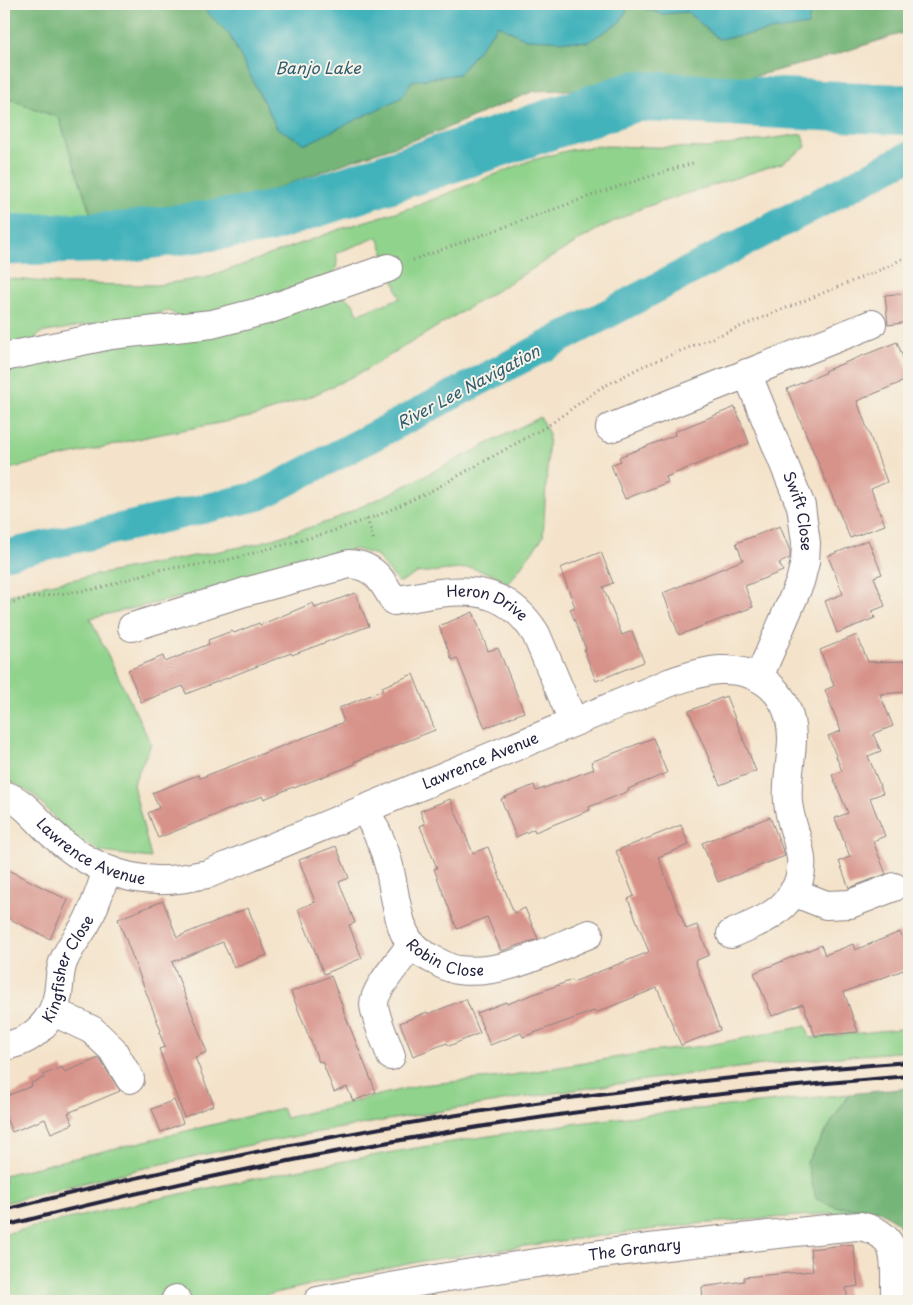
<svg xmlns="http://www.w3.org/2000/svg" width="913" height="1305" font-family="'Playpen Sans',sans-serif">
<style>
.green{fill:#90d38c;stroke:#597a64}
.forest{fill:#74b578;stroke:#4b6c5a}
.water{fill:#42b2bb;stroke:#326a7b}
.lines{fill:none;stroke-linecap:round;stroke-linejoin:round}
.canal{stroke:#42b2bb;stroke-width:30}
.river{stroke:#42b2bb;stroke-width:51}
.building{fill:#d7938a}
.minor-casing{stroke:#8b8282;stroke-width:30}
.path{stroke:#8b8282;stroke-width:3;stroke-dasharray:1 4;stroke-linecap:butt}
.minor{stroke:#fff;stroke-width:28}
.rail{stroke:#22223b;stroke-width:4}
.labels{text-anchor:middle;stroke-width:4;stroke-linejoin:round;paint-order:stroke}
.street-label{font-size:15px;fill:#22223b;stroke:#f7f3e8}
.water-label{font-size:16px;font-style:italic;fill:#2f5c6e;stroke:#f7f3e8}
</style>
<rect width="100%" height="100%" fill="#f7f3e8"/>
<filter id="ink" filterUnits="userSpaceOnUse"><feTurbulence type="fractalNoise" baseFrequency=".02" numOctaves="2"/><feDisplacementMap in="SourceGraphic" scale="10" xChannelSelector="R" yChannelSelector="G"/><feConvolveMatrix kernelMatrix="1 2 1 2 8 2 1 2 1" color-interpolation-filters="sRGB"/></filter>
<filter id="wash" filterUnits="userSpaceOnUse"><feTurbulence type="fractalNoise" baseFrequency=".0096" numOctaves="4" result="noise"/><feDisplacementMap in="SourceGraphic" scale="20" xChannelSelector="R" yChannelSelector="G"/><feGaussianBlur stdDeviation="1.12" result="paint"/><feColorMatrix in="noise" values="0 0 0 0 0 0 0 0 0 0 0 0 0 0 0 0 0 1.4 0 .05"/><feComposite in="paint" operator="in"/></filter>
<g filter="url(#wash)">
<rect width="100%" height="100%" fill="#f4e3ca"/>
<g class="green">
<polygon points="4,97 59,118 95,227 4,215"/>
<path d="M 802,134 L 806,147 L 782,163 L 642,208 L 598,229 L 364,371 L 314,395 L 256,416 L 151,436 L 4,470 L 4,368 L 342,295 L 354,304 L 358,314 L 400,298 L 378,237 L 336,253 C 338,261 337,267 333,275 L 185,321 L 169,311 L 40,333 L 30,346 L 4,351 L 4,278 L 65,284 L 157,285 L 209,277 L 343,228 L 416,206 L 529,161 L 570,150 L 598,146 L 708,148 Z"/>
<polygon points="540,417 549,434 543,537 508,584 496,575 471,568 417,573 399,583 376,555 354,549 320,558 209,591 90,618 151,744 133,784 151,858 102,852 71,836 34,795 4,777 4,597 34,587 256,544 330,521 395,491"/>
<path d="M 806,1026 L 810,1038 L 909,1028 L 909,1051 C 777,1061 646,1079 515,1099 C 431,1113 348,1126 265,1142 C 177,1159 90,1181 4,1203 L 4,1175 L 282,1108 L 286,1118 L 420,1085 L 501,1077 L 649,1052 L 704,1046 Z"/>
<path d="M 849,1094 L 807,1162 L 816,1198 L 836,1207 L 878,1210 L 695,1224 L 553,1242 L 423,1261 L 345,1277 L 241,1301 L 190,1301 L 183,1290 L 144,1301 L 4,1301 L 4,1234 C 173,1194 343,1158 515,1132 C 626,1115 738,1105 849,1094 Z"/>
</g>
<g class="forest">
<polygon points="4,4 199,4 229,34 277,128 401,98 412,81 459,74 498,25 526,39 620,22 630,4 662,14 687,12 719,39 818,4 909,4 909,31 818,60 720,85 534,91 437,132 348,162 223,208 166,223 95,227 59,118 4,97"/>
<polygon points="909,1088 909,1301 907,1301 908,1243 898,1223 878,1210 836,1207 816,1199 807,1162 849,1094"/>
</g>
<g class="water">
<polygon points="199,4 630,4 620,22 588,42 526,39 498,25 459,74 412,81 401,98 306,144 277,128 229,34"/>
<polygon points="632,4 818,4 811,7 808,25 719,39 687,12 662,14"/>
</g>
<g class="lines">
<polyline class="canal" points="4,555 259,496 909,156"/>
<polyline class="river" points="4,240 124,237 267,218 636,96 909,110"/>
</g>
<g id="blocks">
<g class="building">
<polygon points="909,293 909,322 888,325 885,295"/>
<polygon points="897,342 909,373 909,379 857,401 887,482 871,489 885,525 850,538 787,389 825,373 824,371"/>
<polygon points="735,407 749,443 666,477 668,482 625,499 611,465 621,461 619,457 675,435 674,432"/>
<polygon points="780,526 790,551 790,558 779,563 783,571 745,586 753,607 679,635 663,593 743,560 736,543"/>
<polygon points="868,540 882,574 874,577 885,606 872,611 875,618 837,633 825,601 843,594 828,556"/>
<polygon points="601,552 613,583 603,587 622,635 632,631 644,662 596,681 584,650 586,649 570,609 575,607 560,568"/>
<polygon points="355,593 369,626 292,655 291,653 186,694 183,686 141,702 128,670 163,656 165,662 209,644 208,640 232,631 234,633 259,623 260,625 313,603 315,608"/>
<polygon points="473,612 488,651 498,648 524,712 485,728 457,658 452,660 439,626"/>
<polygon points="857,635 868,662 909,661 909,692 880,694 893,726 873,734 881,751 868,756 883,793 870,798 885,836 873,841 886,874 849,888 839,861 850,857 835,818 848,813 832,775 842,771 828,736 841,731 825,690 834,686 820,650"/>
<polygon points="413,674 435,730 354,762 355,764 294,788 293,787 264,799 263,796 158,838 148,813 159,808 152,793 198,775 200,778 344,722 339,708 383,690 382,687"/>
<polygon points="726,696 756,771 720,785 689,711"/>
<polygon points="653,738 667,773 628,789 629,791 589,807 590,810 535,832 534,829 516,837 501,799 534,785 536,791 594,769 591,762"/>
<polygon points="450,799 473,853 488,847 514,913 525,908 538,939 501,951 487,917 457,929 434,869 437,868 420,826 425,824 420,811"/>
<polygon points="770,817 785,856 718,882 702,843"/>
<polygon points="681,825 689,845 658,857 686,929 697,925 709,955 695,961 720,1030 681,1045 657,988 595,1013 594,1011 523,1037 521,1033 490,1045 477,1013 506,1002 507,1004 572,980 573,982 649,952 628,899 634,896 616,851"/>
<polygon points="336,846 349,878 339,882 355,923 349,925 362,958 324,974 298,909 315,902 299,860"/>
<polygon points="4,868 68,900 50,939 4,916"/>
<polygon points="163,901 177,937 248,908 267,955 234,968 223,942 172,962 207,1052 195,1057 214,1105 184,1117 159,1049 165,1047 159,1032 161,1031 118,919"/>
<polygon points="900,932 909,955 909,968 844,992 858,1032 815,1036 803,1004 772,1016 754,973 821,945 825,955 853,944 855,950"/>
<polygon points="331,976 344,1010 343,1010 376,1092 353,1101 347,1087 334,1092 322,1061 319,1062 291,992"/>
<polygon points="466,999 480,1033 449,1046 447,1043 413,1056 400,1023 427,1012 428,1014"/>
<polygon points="99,1058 120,1091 68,1113 73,1124 51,1133 45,1119 12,1132 4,1113 4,1097 32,1086 31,1083 44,1078 43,1075 62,1067 65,1072"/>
<polygon points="174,1100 183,1123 161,1132 152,1109"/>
<polygon points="853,1244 858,1286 846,1288 848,1301 703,1301 702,1287 744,1281 744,1277 813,1271 810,1249"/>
</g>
</g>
</g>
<g filter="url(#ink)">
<use href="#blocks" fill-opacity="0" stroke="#8b8282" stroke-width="1"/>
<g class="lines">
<defs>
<g id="minor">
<polyline points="4,357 111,335 212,324 267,310 388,268"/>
<path id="s1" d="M 747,373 L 801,506 L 806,543 L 805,562 L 800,582 L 759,677"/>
<polyline points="610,428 872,324"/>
<path id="s2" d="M 132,627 L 245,592 L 349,564 C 374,565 383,581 394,601 C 450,590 501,577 536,634 L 573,721"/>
<path id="s3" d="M 4,795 C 24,801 36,819 51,833 C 82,862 122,882 166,880 C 180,880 194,876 208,874 L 671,682 C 687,677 702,671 719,670 C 762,668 791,694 792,738 C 792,759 786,780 788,802 C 791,835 813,860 793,893 C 779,916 754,924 731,934"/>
<path id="s4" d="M 365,809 C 375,828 384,845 389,866 C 394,888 396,911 404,932 C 410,946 421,954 434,960 C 441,964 450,969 458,970 C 503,976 549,950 589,934"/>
<polyline points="793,892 826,905 850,904 894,887"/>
<polyline points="54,1012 92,1030 112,1049 130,1079"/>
<path id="s5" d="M 4,1046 C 32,1042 53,1022 58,994 C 60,983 59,970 64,960 C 70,946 79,936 86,924 C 95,907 101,888 107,870"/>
<path d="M 391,1056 C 386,1041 375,1019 374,1004 C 374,989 402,958 411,945"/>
<polyline points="176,1299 177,1301"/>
<path id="s6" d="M 318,1301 C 457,1273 598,1252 740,1238 C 780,1234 820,1229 860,1226 C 903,1235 894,1266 895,1301"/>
</g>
</defs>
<use href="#minor" class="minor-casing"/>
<g class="path">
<polyline points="413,260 610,189 696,162"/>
<polyline points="367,519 374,541"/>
<polyline points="4,605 28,598 96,589 162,569 217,563 327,533 379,515 433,490 549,425 599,389 641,367 887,267 909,255"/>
</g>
<use href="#minor" class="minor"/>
<g class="rail">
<path d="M 4,1210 C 300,1134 604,1084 909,1062"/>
<path d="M 4,1226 C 300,1149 604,1100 909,1076"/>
</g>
</g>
</g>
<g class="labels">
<g class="street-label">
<text dy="5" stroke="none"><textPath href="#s1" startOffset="148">Swift Close</textPath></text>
<text dy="5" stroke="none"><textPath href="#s2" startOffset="384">Heron Drive</textPath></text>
<text dy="5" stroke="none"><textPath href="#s3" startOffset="526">Lawrence Avenue</textPath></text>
<text dy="5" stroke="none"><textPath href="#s3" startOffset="106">Lawrence Avenue</textPath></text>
<text dy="5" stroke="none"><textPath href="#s4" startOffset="182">Robin Close</textPath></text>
<text dy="5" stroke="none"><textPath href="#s5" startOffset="108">Kingfisher Close</textPath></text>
<text dy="5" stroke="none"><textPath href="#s6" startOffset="321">The Granary</textPath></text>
</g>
<g class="water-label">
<text x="318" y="74">Banjo Lake</text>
<text transform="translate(468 387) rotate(-28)" y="6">River Lee Navigation</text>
</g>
</g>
<rect width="913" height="1305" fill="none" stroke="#f7f3e8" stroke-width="20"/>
</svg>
